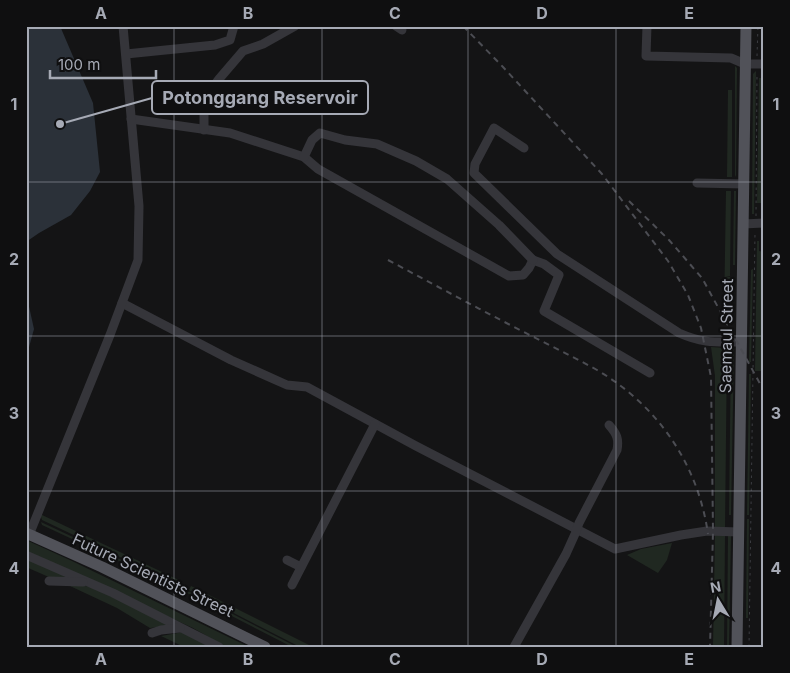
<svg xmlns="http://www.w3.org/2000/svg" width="790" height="673" font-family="Inter,sans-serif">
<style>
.green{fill:#202821}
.water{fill:#2b3139}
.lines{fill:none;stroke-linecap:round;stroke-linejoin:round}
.path{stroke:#3b3c41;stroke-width:1;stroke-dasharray:2.5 4;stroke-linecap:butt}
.minor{stroke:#35353a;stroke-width:9}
.major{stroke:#515259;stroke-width:11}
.rail{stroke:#4c4d53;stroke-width:2;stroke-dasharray:6 5;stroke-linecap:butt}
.grid{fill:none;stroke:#a6aab5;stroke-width:1;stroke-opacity:0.55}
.labels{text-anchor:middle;stroke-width:4.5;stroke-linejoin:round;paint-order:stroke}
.street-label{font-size:16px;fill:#a6aab5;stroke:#0f0f10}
.leader{fill:none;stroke:#a6aab5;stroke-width:2}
.callout-dot{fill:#a6aab5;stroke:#0f0f10;stroke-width:2}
.callout{fill:#0f0f10;stroke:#a6aab5;stroke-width:2}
.callout-label{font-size:18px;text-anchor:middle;font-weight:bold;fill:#a6aab5}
.neatline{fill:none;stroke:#a6aab5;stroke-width:2}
.grid-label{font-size:16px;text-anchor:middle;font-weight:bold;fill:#a6aab5}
</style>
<rect width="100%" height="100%" fill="#141415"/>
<g class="green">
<polygon points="735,66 737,68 736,175 735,177"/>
<polygon points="756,71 754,214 752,214 753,74"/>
<polygon points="759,78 764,78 764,203 757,203"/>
<polygon points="728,90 732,90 732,177 727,177"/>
<polygon points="726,191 731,191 730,276 725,277 730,277 729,315 724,315"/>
<polygon points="734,191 736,191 735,265 733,265"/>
<polygon points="757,241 759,241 759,251 764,252 764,362 762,362 762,371 755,371"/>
<polygon points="753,269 751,362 749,362 751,270"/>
<polygon points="711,347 727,348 725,528 715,528 715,376"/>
<polygon points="734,347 731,515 729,515 731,348"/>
<polygon points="749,374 751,374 749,515 747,515"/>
<polygon points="40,514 181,581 179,585 42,520"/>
<polygon points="747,519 749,519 748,618 746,618"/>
<polygon points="41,522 177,586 175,587 42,525"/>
<polygon points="715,535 725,535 724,647 713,647"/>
<polygon points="728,535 731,536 729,647 727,647"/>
<polygon points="26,540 72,561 249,647 226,647 193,628 26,552"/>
<polygon points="672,543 667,560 658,573 627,555 641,549"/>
<polygon points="26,558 76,580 51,578 26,567"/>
<polygon points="82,585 104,591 172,625 150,628 117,608 70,586"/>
<polygon points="191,586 313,647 300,647 189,590"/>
<polygon points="188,591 297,647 292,647 187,593"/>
<polygon points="183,632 215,647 184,647 161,636"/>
</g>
<g class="water">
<polygon points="26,26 60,26 93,103 100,172 90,191 71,215 39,233 26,242"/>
<polygon points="26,293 34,329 26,358"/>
</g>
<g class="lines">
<g class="path">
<polyline points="757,56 758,26"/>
<polyline points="756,216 757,73"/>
<polyline points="749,647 755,233"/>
</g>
<g class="minor">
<polyline points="396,26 402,30"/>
<polyline points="647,26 646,56 731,58 745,64 764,64"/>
<polyline points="126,54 215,45 230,40 234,26"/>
<polyline points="131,119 230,133 304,157 318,169 509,276 523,275 529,268 533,260 544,264 559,275 544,311 650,373"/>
<polyline points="204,130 204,109 206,97 219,79 243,51 263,44 295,26"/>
<path d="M 524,148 L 494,128 L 475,164 L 474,173 L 557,254 L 679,333 C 704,344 716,342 742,342"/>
<polyline points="304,157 312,140 320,133 345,140 377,144 416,161 447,179 499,225 533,260"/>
<polyline points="697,183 744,184"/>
<polyline points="743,224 764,223"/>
<polyline points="122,303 231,360 287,385 307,387 416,446 615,549 681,535 707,531 739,532"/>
<polyline points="29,535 110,335 138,260 139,206 123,26"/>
<polyline points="26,555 113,593 219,647"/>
<polyline points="287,560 301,567"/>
<polyline points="49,581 83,582"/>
<polyline points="292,585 375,424"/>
<polyline points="152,633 161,630 180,628"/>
<path d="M 514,647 L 566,554 L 575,534 L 579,523 L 617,450 C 619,439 617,434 609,425"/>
</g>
<g class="major">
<polyline points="26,533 102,567 265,647"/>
<polyline points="737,647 746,26"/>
</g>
<g class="rail">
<polyline points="463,26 503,67 602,174 668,261 688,295 701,328 711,377 713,531 710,647"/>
<polyline points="629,201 669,240 702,278 764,391"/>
<path d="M 388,260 C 433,284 477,308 522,331 C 547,344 572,356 597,370 C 658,406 698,464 708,534"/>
</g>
</g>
<path class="grid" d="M 174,26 L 174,647M 322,26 L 322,647M 468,26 L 468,647M 616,26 L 616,647M 26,182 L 764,182M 26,336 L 764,336M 26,491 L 764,491"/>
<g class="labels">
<g class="street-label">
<text transform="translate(726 336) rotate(-89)" y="6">Saemaul Street</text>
<text transform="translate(153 575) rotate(25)" y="6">Future Scientists Street</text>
</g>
</g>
<path class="leader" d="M60 124L152 98"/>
<circle class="callout-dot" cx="60" cy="124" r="5"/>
<rect class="callout" x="152" y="81" width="216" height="33" rx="5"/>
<g class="callout-label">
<text x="260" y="104">Potonggang Reservoir</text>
</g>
<rect width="790" height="673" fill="none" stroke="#0f0f10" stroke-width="55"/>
<g transform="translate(718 600) rotate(350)" stroke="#0f0f10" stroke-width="4" paint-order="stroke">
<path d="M0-4L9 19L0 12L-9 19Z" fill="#a6aab5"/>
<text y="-8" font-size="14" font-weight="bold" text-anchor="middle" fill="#a6aab5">N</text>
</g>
<path d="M50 70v8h106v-8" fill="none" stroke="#a6aab5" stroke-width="2.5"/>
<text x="58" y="70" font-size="15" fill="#a6aab5" stroke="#0f0f10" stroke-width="4" paint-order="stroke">100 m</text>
<rect x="28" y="28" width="734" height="618" class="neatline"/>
<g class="grid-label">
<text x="101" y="19">A</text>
<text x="248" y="19">B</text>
<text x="395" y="19">C</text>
<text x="542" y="19">D</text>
<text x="689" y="19">E</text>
<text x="14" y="110">1</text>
<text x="776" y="110">1</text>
<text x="14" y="265">2</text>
<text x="776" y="265">2</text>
<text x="14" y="419">3</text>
<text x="776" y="419">3</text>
<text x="14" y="574">4</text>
<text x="776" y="574">4</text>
<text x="101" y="665">A</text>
<text x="248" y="665">B</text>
<text x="395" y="665">C</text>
<text x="542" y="665">D</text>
<text x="689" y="665">E</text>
</g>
</svg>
